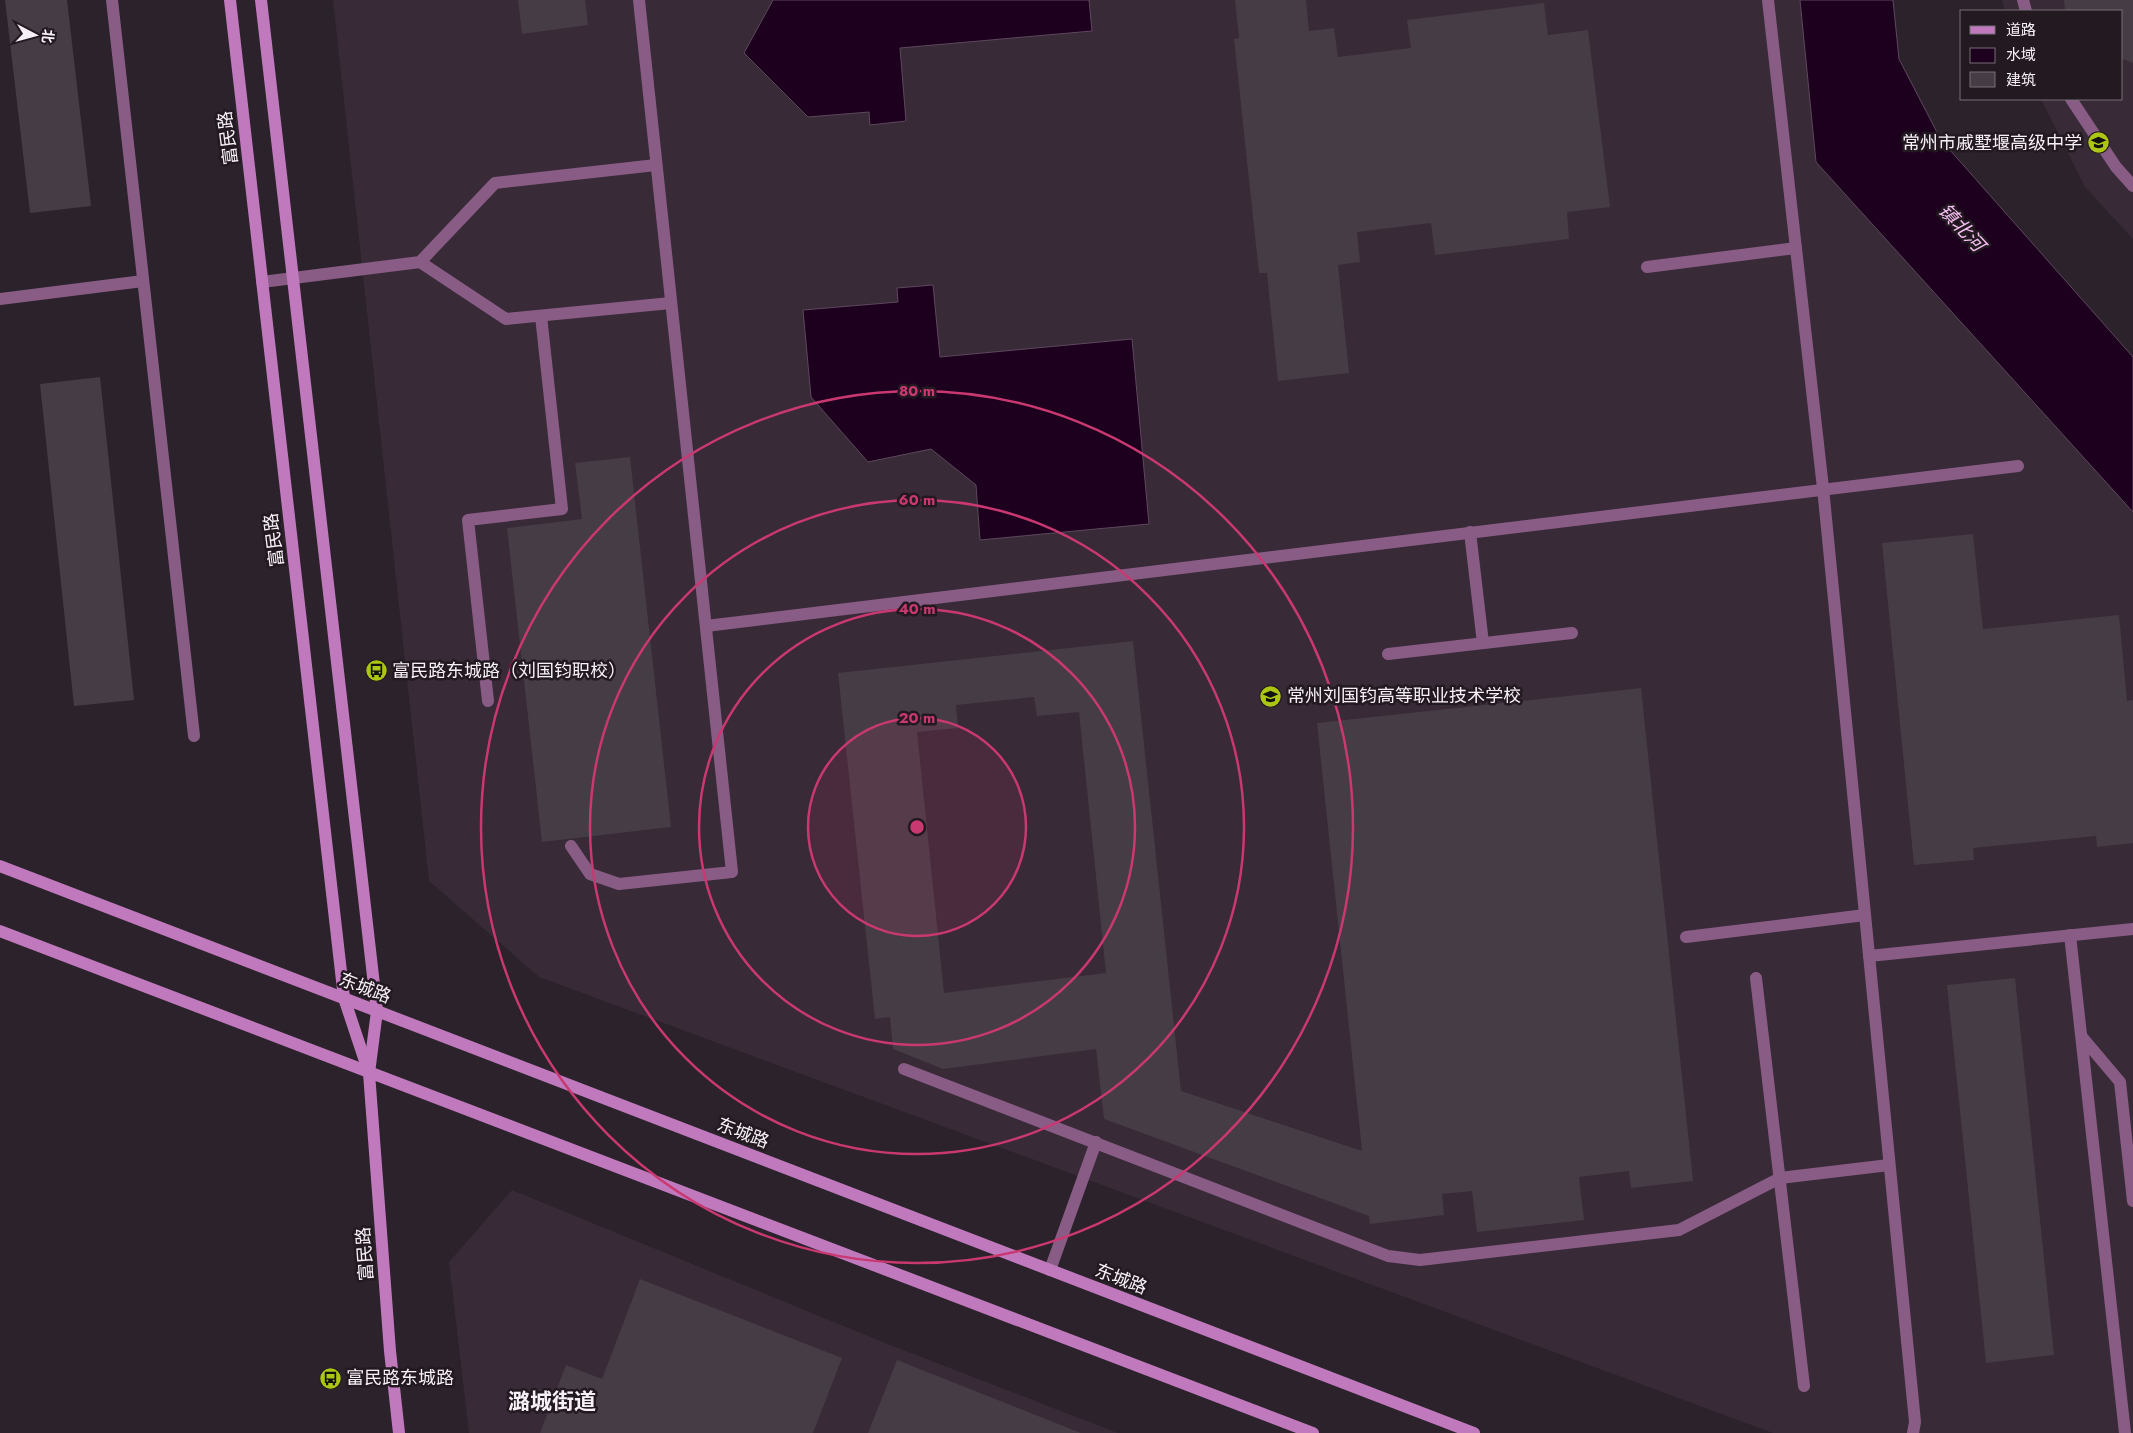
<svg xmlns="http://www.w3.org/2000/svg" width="2133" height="1433" font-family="Jost,'Noto Sans SC',sans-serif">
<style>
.built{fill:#382a37}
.water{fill:#1d001d;stroke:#5e485e}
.building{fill:#463c45;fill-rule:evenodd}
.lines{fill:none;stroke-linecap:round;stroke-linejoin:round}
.lane{stroke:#895c86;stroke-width:12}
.secondary{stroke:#c179bd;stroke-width:12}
.ring{fill:none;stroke:#ca3872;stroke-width:2.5}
.labels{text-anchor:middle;stroke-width:5;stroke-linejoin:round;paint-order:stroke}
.street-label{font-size:18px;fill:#f7f0f6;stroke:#221921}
.poi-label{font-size:18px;fill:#f7f0f6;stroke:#221921;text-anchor:start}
.water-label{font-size:19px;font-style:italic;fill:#f6bef1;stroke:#221921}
.district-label{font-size:22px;font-weight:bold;fill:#f7f0f6;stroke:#221921}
.centre{fill:#ca3872;stroke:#221921;stroke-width:2.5}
.ring-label{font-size:15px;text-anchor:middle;font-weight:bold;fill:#ca3872;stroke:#221921;stroke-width:5;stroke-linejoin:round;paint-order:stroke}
</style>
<rect width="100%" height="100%" fill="#2b222b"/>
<g class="built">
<polygon points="333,0 1800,0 1816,162 2133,512 2133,1433 1773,1433 539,977 429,881"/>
<polygon points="2002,0 2133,0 2133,239 2085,187 2041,99 2122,99 2122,11 2005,11"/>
<polygon points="512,1190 885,1343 1118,1433 469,1433 449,1262"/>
</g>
<g class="water">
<polygon points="773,0 1089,0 1092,31 900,48 906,121 870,125 869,112 808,117 744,53"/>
<polygon points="1800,0 1893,0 1899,59 1941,140 2133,357 2133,512 1816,162"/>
<polygon points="933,285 940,357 1132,339 1149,524 980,540 976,485 931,449 868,462 811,397 803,310 898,302 897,288"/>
</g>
<g class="building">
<polygon points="5,0 67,0 91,206 30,213"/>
<polygon points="518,0 585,0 588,25 522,34"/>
<polygon points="1235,0 1306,0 1309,31 1334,28 1338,57 1411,48 1407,20 1544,3 1548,35 1588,30 1610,207 1567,212 1569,239 1435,255 1431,223 1357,232 1360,262 1338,265 1349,373 1278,381 1267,273 1259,273 1234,39 1239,38"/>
<polygon points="2064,0 2133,0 2133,63 2122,59 2122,11 2065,11"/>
<polygon points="100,377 134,700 74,706 40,384"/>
<polygon points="630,457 671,827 542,842 507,528 582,519 575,463"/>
<polygon points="1973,534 1983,629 2119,615 2127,701 2133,700 2133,843 2097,847 2096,836 1973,848 1974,860 1914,865 1882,543"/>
<path d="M 1133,641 L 1181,1091 L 1362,1151 L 1317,723 L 1641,688 L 1693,1181 L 1631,1188 L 1629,1171 L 1579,1177 L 1584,1220 L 1477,1232 L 1472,1191 L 1442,1194 L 1444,1215 L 1370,1224 L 1369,1216 L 1104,1119 L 1096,1049 L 943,1069 L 893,1049 L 890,1017 L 875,1019 L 838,673 ZM 1034,697 L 1037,716 L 1079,712 L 1106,973 L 944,993 L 917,732 L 958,728 L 956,705 Z"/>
<polygon points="2015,978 2054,1355 1986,1363 1947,985"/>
<polygon points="640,1279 842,1358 813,1433 540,1433 566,1365 602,1379"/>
<polygon points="897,1360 1081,1433 868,1433"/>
</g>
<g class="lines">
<g class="lane">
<polyline points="112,0 194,736"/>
<polyline points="1768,0 1823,488 1915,1422 1913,1433"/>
<polyline points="2023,0 2026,11"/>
<polyline points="2071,99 2116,167 2133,186"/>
<polyline points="420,262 506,319 671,303"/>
<polyline points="1647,267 1796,248"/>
<polyline points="262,282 420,262 495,183 656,165"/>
<polyline points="0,299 143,281"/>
<polyline points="1470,532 1483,643"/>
<polyline points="706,626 2018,466"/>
<polyline points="1388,654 1572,633"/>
<polyline points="488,701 468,520 562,509 541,316"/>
<polyline points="571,846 590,874 619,884 732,872 639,0"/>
<polyline points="2070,935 2125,1433"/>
<polyline points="1686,937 1865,915"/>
<polyline points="1869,956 2133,929"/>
<polyline points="1756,978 1804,1386"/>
<polyline points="2082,1037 2120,1082 2133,1201"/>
<polyline points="904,1069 1388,1256 1420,1260 1679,1230 1780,1178 1889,1165"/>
<polyline points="1050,1270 1096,1142"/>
</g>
<g class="secondary">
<polyline points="230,0 344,998 368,1070"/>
<polyline points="261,0 377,1011 369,1073 390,1351 399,1433"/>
<polyline points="0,866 1474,1433"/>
<polyline points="0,931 1313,1433"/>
</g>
</g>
<circle cx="917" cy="827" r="109" fill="#ca3872" fill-opacity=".12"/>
<g class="ring">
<circle cx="917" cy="827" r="109"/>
<circle cx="917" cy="827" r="218"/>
<circle cx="917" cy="827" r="327"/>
<circle cx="917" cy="827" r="436"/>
</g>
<defs>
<symbol id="school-disc" viewBox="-11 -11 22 22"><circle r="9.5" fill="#acc613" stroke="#221921"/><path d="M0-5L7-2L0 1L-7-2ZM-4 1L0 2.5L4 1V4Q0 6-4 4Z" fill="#111"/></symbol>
<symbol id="bus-disc" viewBox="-11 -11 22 22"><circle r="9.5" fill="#acc613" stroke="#221921"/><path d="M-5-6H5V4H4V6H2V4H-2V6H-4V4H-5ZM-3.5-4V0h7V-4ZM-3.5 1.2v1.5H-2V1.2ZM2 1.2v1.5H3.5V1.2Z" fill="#111"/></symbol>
<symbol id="university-disc" viewBox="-11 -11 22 22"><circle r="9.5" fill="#acc613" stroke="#221921"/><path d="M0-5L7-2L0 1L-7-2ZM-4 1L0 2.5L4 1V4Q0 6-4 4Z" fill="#111"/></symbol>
</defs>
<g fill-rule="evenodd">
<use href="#school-disc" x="2086" y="130" width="25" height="25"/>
<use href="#bus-disc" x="364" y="658" width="25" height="25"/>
<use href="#university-disc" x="1258" y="684" width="25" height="25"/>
<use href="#bus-disc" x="318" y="1366" width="25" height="25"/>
</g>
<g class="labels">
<g class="street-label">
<text transform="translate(228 138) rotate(-97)" y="6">富民路</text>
<text transform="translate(274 540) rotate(-97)" y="6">富民路</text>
<text transform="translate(365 988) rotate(21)" y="6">东城路</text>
<text transform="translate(743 1133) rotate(21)" y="6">东城路</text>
<text transform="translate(365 1254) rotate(-94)" y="6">富民路</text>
<text transform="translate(1121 1279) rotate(21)" y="6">东城路</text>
</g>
<g class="poi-label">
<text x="2082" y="149" text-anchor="end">常州市戚墅堰高级中学</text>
<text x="392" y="677">富民路东城路（刘国钧职校）</text>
<text x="1287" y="702">常州刘国钧高等职业技术学校</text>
<text x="346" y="1384">富民路东城路</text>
</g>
<g class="water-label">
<text transform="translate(1962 227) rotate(47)" y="7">镇北河</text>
</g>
<g class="district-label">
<text x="552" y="1409">潞城街道</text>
</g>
</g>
<circle cx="917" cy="827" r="8" class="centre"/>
<g class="ring-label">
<text x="917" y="396">80 m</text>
<text x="917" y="505">60 m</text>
<text x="917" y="614">40 m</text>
<text x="917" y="723">20 m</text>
</g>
<rect x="1960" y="10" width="162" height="90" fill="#221921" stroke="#776f76"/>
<rect x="1970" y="26" width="25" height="8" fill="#c179bd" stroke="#776f76"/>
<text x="2006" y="35" font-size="15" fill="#f7f0f6">道路</text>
<rect x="1970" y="48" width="25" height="15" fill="#1d001d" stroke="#776f76"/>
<text x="2006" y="60" font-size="15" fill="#f7f0f6">水域</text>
<rect x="1970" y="72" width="25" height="15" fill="#463c45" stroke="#776f76"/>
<text x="2006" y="85" font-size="15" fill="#f7f0f6">建筑</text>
<g transform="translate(35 35) rotate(96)" stroke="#221921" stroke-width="4" paint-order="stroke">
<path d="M0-4L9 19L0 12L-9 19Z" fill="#f7f0f6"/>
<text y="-8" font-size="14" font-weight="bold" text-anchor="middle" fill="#f7f0f6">北</text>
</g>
</svg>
